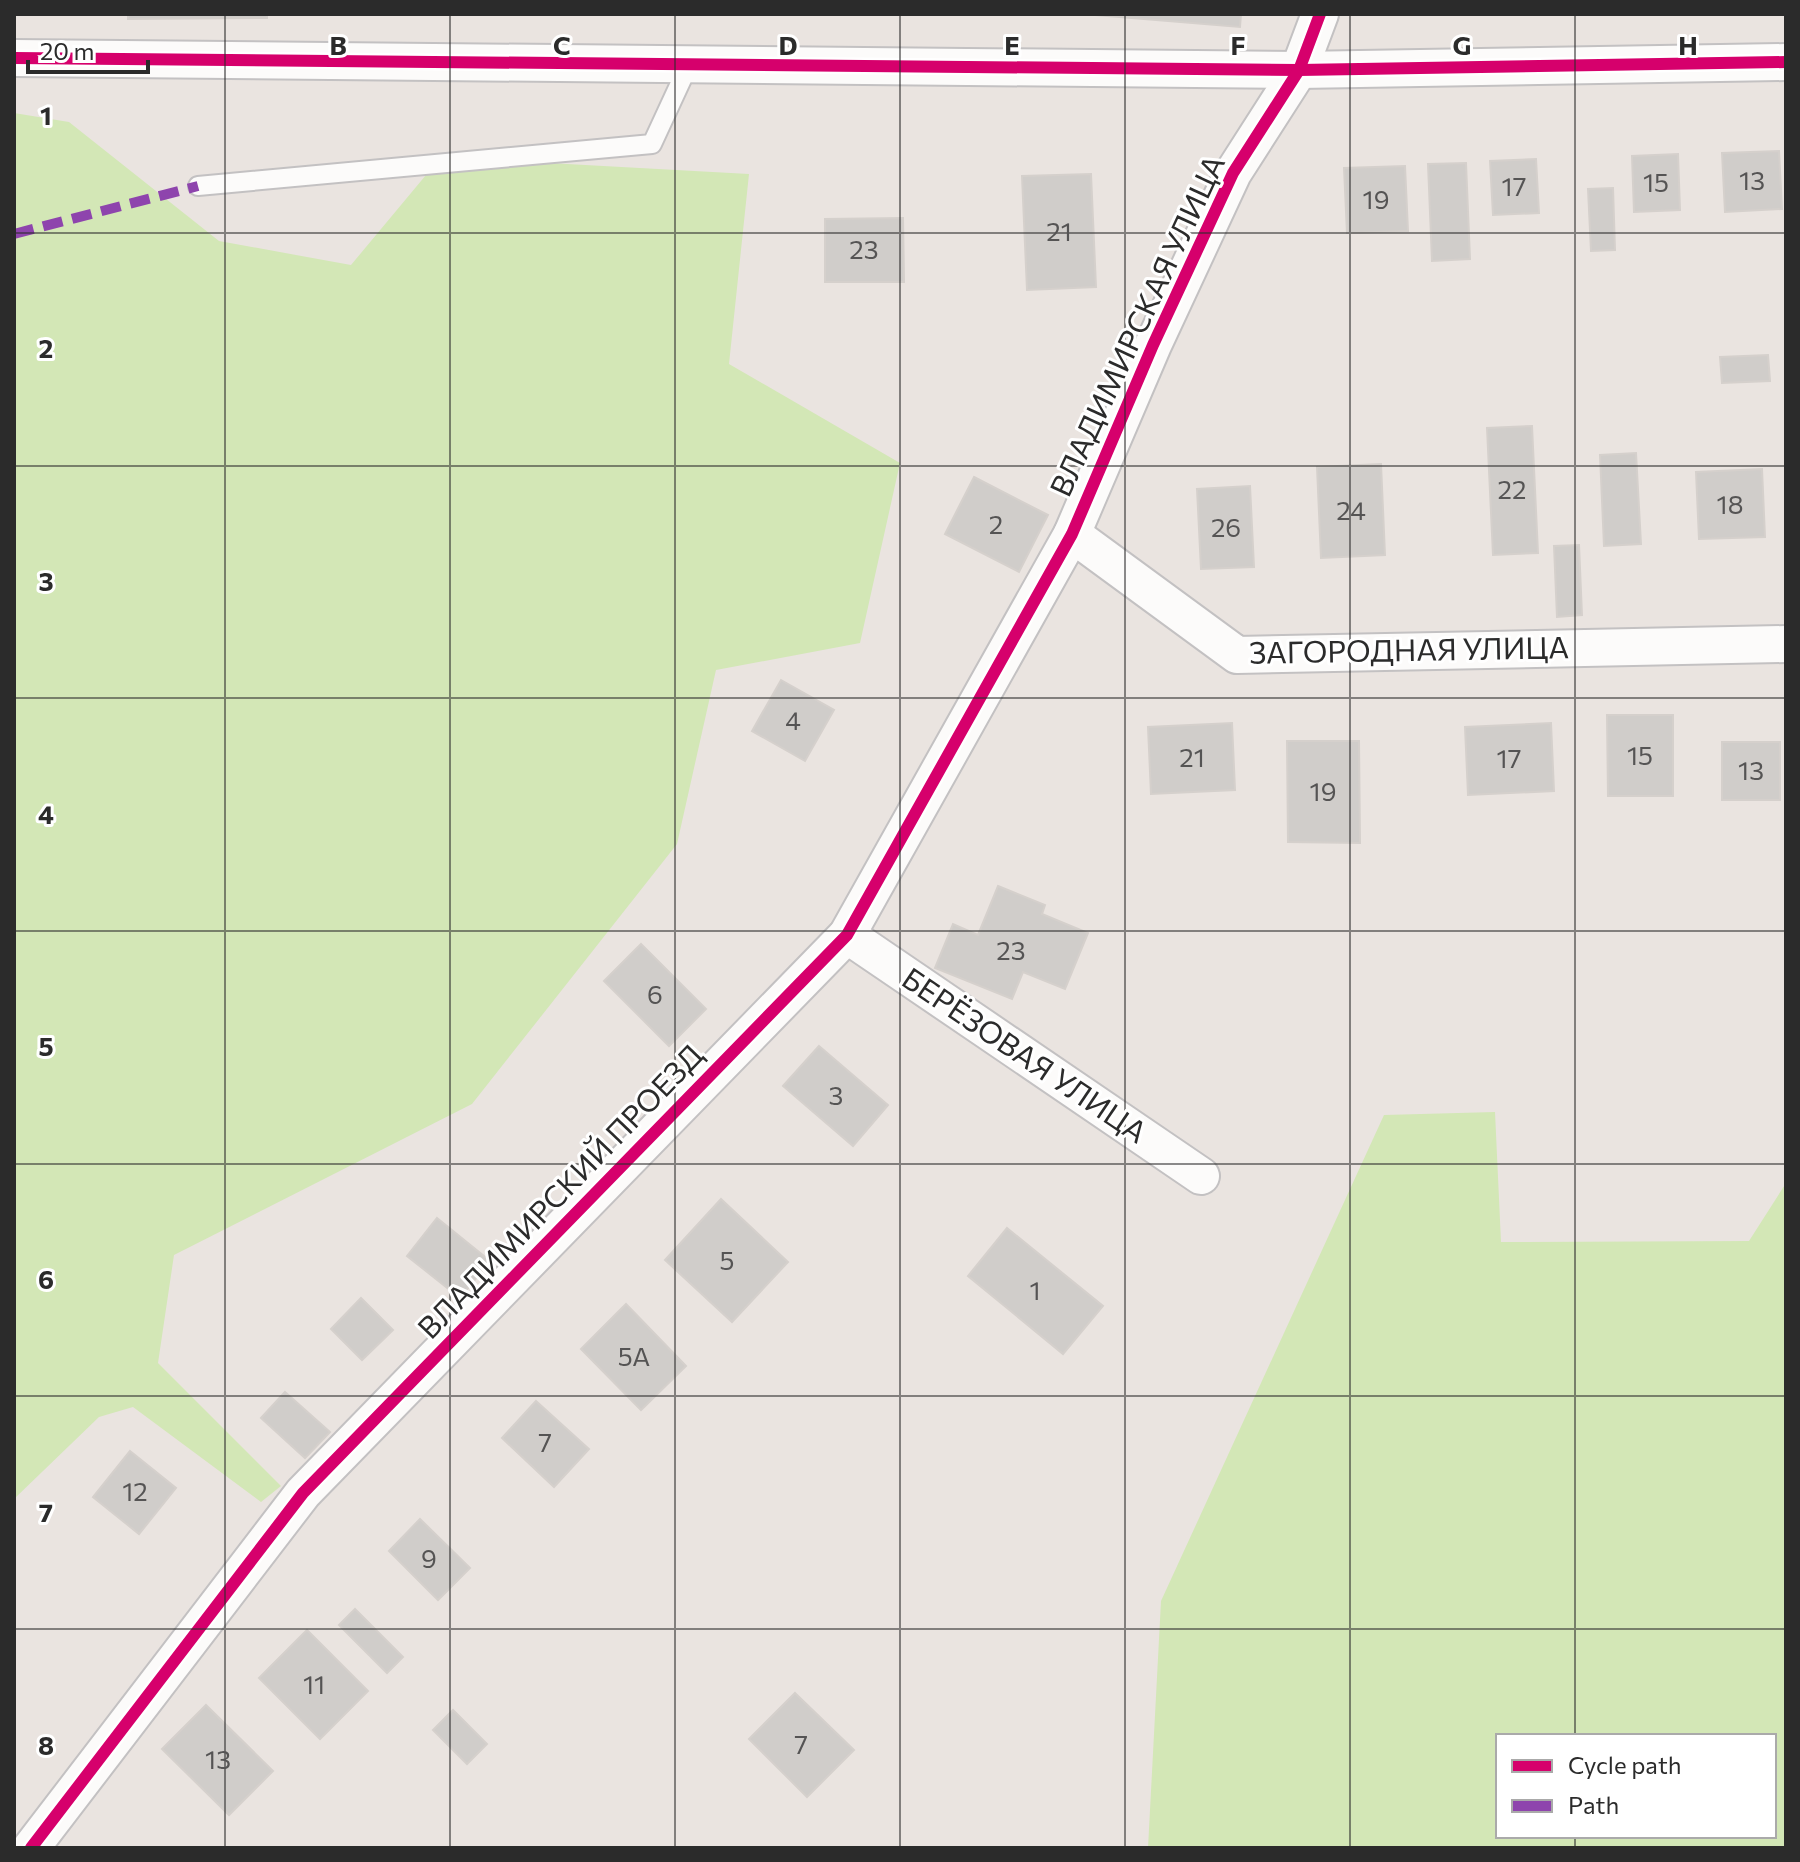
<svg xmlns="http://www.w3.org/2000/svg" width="1800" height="1862" font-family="Commissioner,sans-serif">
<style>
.green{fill:#d3e7b6;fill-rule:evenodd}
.building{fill:#d0cdca;stroke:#d5d0cc;stroke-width:2}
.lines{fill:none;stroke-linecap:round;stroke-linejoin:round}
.service-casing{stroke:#c3c1c2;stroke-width:22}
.minor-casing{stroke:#c3c1c2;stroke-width:40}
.service{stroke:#fcfbfa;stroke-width:18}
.minor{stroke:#fcfbfa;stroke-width:36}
.quiet{stroke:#8e44ad;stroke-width:10;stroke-dasharray:20 10;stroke-linecap:butt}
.cycleway-casing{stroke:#fff;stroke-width:17}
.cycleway{stroke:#d6006c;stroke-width:12}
.grid{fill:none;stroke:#2b2b2b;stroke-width:2;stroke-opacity:0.55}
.labels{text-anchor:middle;stroke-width:6;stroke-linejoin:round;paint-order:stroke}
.number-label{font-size:26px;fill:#555454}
.street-label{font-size:30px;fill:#2b2b2b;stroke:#fff}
.grid-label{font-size:26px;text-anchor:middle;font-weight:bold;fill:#2b2b2b;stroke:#fff;stroke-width:6;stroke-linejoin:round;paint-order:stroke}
</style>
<rect width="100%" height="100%" fill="#eae4e0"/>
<g class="green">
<polygon points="14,113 69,122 219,241 351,265 441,157 749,174 729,364 900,463 860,643 716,670 677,844 472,1104 174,1255 158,1363 281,1486 261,1502 133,1407 99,1417 14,1499"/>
<path d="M 1495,1112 L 1501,1242 L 1749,1241 L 1786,1183 L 1786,1848 L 1148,1848 L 1161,1601 L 1384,1115 ZM 1498,1736 L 1774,1736 L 1774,1836 L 1498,1836 Z"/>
</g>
<g class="building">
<polygon points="128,14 267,14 267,18 128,19"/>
<polygon points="1083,14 1241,14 1240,27"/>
<polygon points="1779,151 1782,209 1725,212 1722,153"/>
<polygon points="1678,154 1680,210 1634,212 1632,156"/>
<polygon points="1536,159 1539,213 1493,215 1490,161"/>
<polygon points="1466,163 1470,259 1432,261 1428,164"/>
<polygon points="1405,166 1408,231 1347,233 1344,168"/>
<polygon points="1091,174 1096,287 1027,290 1022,176"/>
<polygon points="1613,188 1615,250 1591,251 1588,189"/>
<polygon points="903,218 904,282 825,282 825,219"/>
<polygon points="1768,355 1770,381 1722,383 1720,357"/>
<polygon points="1532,426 1538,553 1493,555 1487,428"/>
<polygon points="1636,453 1641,544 1604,546 1600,455"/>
<polygon points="1381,464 1385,555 1321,558 1317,467"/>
<polygon points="1762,469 1765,537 1699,539 1696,472"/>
<polygon points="974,477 1048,515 1019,572 945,534"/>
<polygon points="1250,486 1254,567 1201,569 1197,489"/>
<polygon points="1579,545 1582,615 1557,617 1554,546"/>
<polygon points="781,680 834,710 805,761 752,731"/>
<polygon points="1607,715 1673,715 1673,796 1608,796"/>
<polygon points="1232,723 1235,790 1151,794 1148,727"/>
<polygon points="1551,723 1554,791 1468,795 1465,727"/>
<polygon points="1287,741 1359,741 1360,843 1288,842"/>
<rect x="1722" y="742" width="58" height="58"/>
<polygon points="998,886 1045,905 1042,914 1088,933 1065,989 1023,972 1012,999 935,968 953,924 978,935"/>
<polygon points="641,944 706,1009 669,1046 604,981"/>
<polygon points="819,1046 888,1105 853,1146 783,1086"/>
<polygon points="721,1199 788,1262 732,1322 665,1260"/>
<polygon points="437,1218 490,1261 460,1298 407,1256"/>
<polygon points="1007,1228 1103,1306 1063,1354 968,1276"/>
<polygon points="361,1298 393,1330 362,1360 331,1329"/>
<polygon points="626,1304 686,1366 641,1410 581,1349"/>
<polygon points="285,1392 330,1432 305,1458 261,1418"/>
<polygon points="536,1401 589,1449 554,1487 502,1438"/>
<polygon points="130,1451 176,1488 139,1534 93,1497"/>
<polygon points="420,1519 470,1568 438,1600 389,1551"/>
<polygon points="355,1609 403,1657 387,1673 339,1625"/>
<polygon points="307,1630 368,1691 320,1739 259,1678"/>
<polygon points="795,1693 854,1750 807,1797 749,1739"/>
<polygon points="206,1705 273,1771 229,1815 162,1749"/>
<polygon points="453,1710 487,1744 467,1764 433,1730"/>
</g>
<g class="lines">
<defs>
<polyline id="service" points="198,186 652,144 689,64"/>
<g id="minor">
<polyline points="14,58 1299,70 1786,62"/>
<polyline points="1072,534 1237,655 1786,644"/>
<polyline points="847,935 1201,1176"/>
<polyline points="31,1848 303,1493 847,935 1072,534 1153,345 1233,173 1299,70 1320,14"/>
</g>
</defs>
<use href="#service" class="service-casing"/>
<use href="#minor" class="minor-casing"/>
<use href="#service" class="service"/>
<use href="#minor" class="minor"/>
<polyline class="quiet" points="14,234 198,186"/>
<defs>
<g id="cycleway">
<polyline points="14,58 1299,70 1786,62"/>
<polyline points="31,1848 303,1493 847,935 1072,534 1153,345 1233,173 1299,70 1320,14"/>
</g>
</defs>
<use href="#cycleway" class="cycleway-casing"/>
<use href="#cycleway" class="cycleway"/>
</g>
<path class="grid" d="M 225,14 L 225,1848M 450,14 L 450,1848M 675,14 L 675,1848M 900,14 L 900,1848M 1125,14 L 1125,1848M 1350,14 L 1350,1848M 1575,14 L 1575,1736M 14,233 L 1786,233M 14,466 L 1786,466M 14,698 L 1786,698M 14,931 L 1786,931M 14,1164 L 1786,1164M 14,1396 L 1786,1396M 14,1629 L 1786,1629M 1575,1836 L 1575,1848"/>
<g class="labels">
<g class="number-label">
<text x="1752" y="190">13</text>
<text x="1656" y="192">15</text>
<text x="1514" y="196">17</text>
<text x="1376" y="209">19</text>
<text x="1059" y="241">21</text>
<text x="864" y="259">23</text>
<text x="1512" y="499">22</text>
<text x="1730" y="514">18</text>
<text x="1351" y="520">24</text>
<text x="996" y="534">2</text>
<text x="1226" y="537">26</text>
<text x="793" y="730">4</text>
<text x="1640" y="765">15</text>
<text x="1192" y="767">21</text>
<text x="1509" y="768">17</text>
<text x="1751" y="780">13</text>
<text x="1323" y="801">19</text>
<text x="1011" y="960">23</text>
<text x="655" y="1004">6</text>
<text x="836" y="1105">3</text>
<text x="727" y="1270">5</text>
<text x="1035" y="1300">1</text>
<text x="634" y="1366">5А</text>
<text x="545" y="1452">7</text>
<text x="135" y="1501">12</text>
<text x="429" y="1568">9</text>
<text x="314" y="1694">11</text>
<text x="801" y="1754">7</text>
<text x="218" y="1769">13</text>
</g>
<g class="street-label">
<text transform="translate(1138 326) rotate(-65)" y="10">ВЛАДИМИРСКАЯ УЛИЦА</text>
<text transform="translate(1409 651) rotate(-1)" y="10">ЗАГОРОДНАЯ УЛИЦА</text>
<text transform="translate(1024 1056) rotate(34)" y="10">БЕРЁЗОВАЯ УЛИЦА</text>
<text transform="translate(561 1192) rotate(-46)" y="10">ВЛАДИМИРСКИЙ ПРОЕЗД</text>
</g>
</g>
<g class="grid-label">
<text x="338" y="55">B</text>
<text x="562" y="55">C</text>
<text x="788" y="55">D</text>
<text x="1012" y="55">E</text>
<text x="1238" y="55">F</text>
<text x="1462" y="55">G</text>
<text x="1688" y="55">H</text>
<text x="46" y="125">1</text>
<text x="46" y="358">2</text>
<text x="46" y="591">3</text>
<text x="46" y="824">4</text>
<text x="46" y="1056">5</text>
<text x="46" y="1289">6</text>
<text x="46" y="1522">7</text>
<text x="46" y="1755">8</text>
</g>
<rect width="1800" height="1862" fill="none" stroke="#2b2b2b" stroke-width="32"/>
<rect x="1496" y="1734" width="280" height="104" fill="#ffffff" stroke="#aaaaaa" stroke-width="2"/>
<rect x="1512" y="1760" width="40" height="12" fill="#d6006c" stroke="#aaaaaa" stroke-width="2"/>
<text x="1568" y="1774" font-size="24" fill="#2b2b2b">Cycle path</text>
<rect x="1512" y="1800" width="40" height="12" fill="#8e44ad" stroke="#aaaaaa" stroke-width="2"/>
<text x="1568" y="1814" font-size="24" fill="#2b2b2b">Path</text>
<path d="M28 60v12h120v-12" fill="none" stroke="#2b2b2b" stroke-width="4"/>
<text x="40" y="60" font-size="24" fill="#2b2b2b" stroke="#ffffff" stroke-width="6" paint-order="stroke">20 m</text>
</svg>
